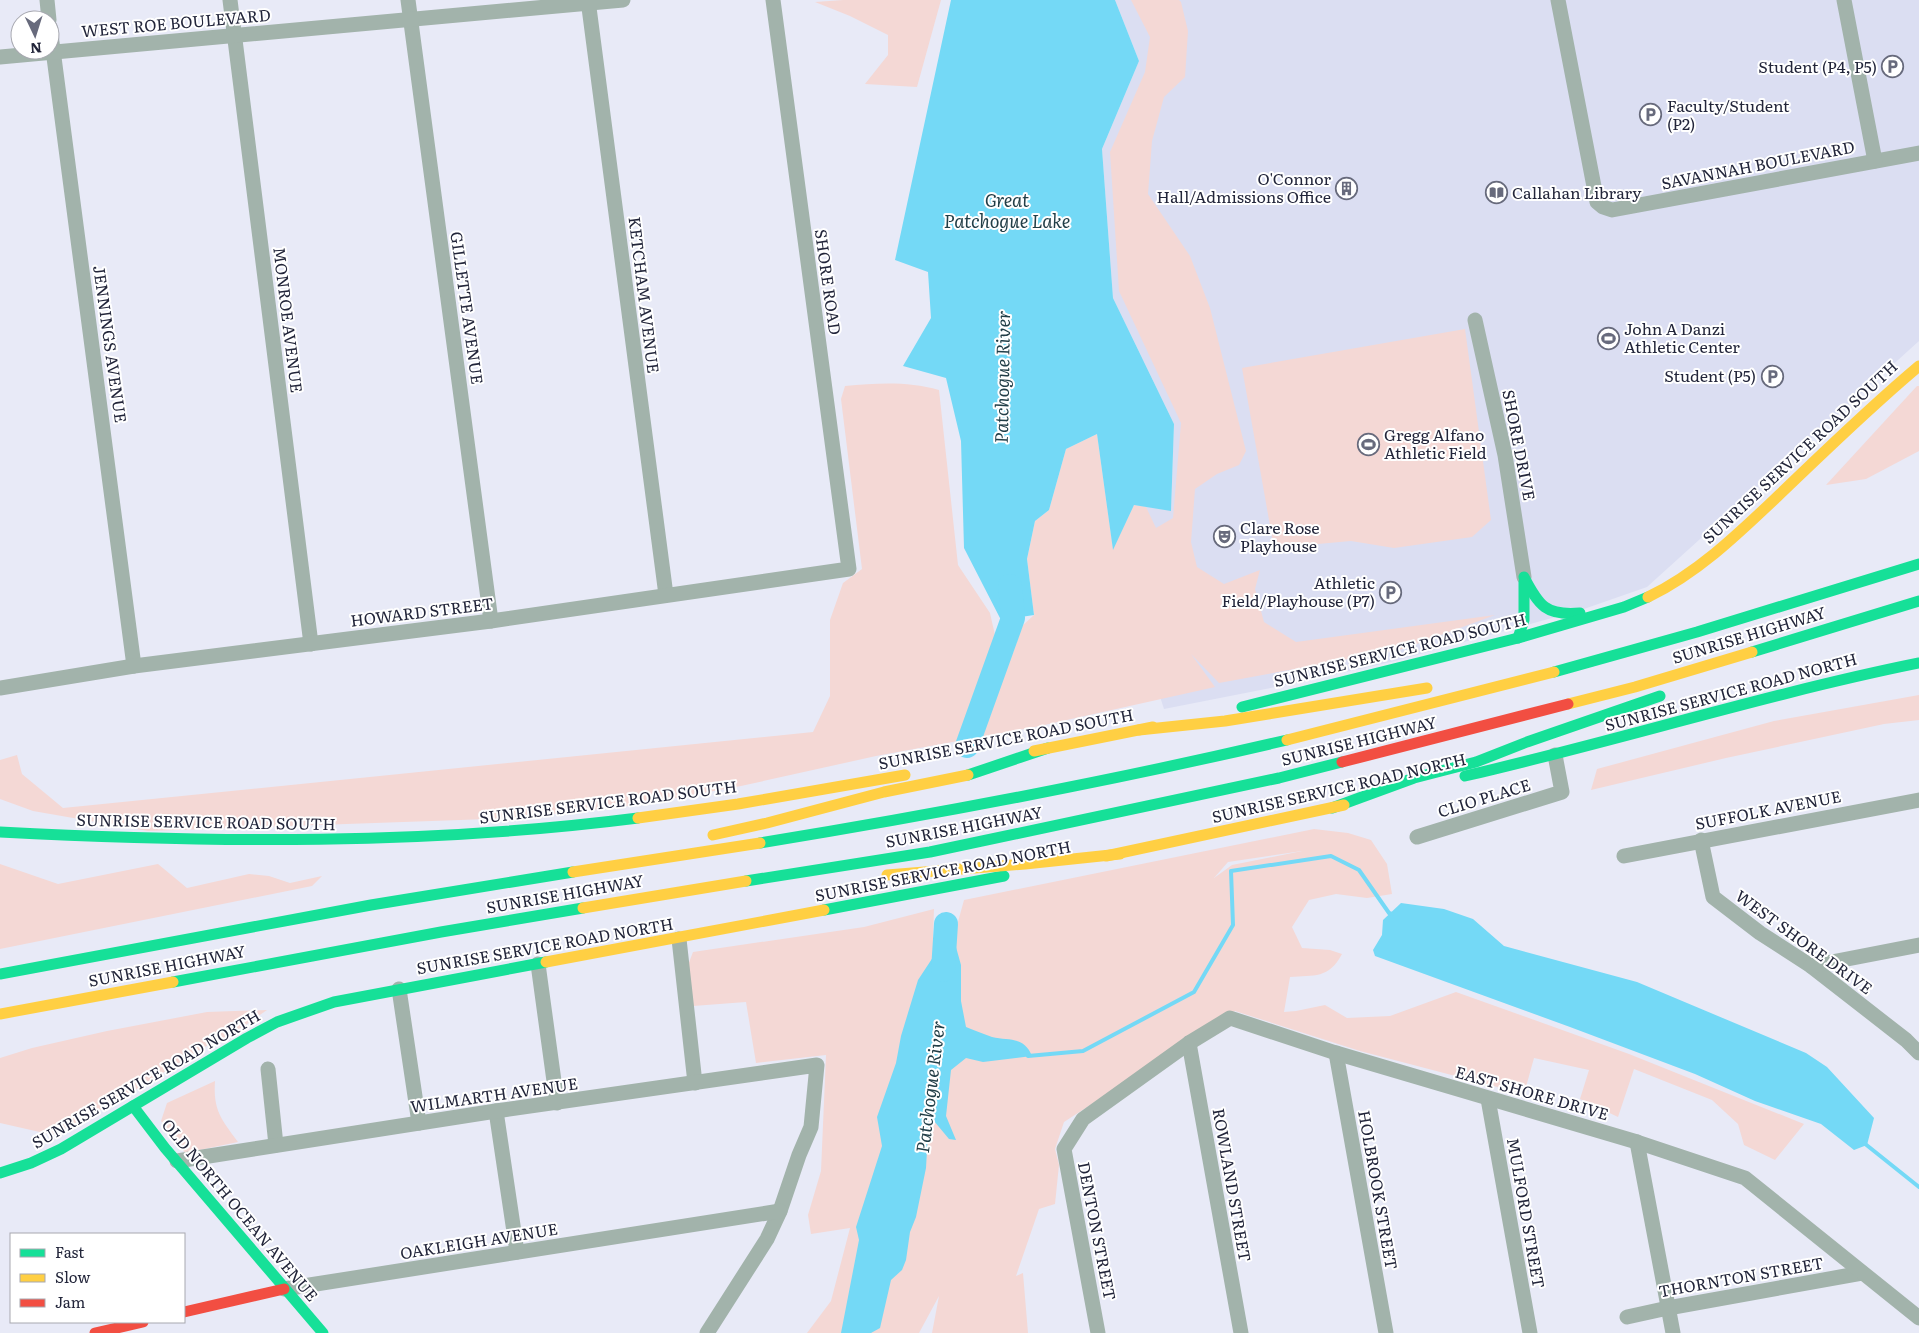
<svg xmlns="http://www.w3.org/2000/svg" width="1919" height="1333" font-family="Literata,serif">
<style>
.built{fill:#dbdef2}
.green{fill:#f4d8d5;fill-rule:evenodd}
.water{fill:#74d9f6}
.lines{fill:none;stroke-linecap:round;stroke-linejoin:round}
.stream{stroke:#74d9f6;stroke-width:4}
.river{stroke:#74d9f6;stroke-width:24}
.street{stroke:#a2b3ab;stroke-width:15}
.fast{stroke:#16e098;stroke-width:11}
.slow{stroke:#ffcf43;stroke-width:11}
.jam{stroke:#f24e42;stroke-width:11}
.labels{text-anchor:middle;stroke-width:4;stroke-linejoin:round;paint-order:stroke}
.street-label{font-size:16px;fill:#22253a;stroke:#fff}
.poi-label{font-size:16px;fill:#22253a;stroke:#fff;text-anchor:start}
.water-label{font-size:18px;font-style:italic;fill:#213e47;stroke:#fff}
</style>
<rect width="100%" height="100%" fill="#e8eaf7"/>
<polygon class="built" points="1115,0 1919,0 1919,341 1647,587 1581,610 1395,661 1306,681 1164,709 1113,550 1134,505 1171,510 1174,424 1113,298 1102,149 1139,61"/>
<g class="green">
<polygon points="843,0 941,0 917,87 865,84 888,55 888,35 850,16 815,2"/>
<path d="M 1131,0 L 1179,0 L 1181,2 L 1188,31 L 1185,77 L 1164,97 L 1152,141 L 1148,194 L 1190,256 L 1210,308 L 1246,451 L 1239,465 L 1217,474 L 1195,489 L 1191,542 L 1197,567 L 1224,584 L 1260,570 L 1255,589 L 1264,622 L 1296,642 L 1495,615 L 1403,649 L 1219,683 L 1191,654 L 1215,687 L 1040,726 L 876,756 L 741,786 L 638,805 L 514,818 L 148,831 L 33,811 L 0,799 L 0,760 L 17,755 L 22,774 L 63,808 L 813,732 L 830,696 L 830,620 L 843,583 L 862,569 L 841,399 L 845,386 C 877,383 908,381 939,390 L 958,565 L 990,613 L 997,644 L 975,692 L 970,737 L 1013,653 L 1022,626 L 1034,615 L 1027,559 L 1035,521 L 1049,510 L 1066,449 L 1097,434 L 1113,549 L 1134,505 L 1146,507 L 1156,528 L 1173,518 L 1181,423 L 1119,291 L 1110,152 L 1145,72 L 1150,37 Z"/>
<polygon points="1465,329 1491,520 1472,537 1394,548 1351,541 1274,548 1242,368"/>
<polygon points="1917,386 1919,386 1919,451 1866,479 1826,485"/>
<polygon points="1919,695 1919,720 1884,724 1726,758 1591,790 1597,769 1774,721"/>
<path d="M 1314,829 L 1348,833 L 1371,840 L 1387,864 L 1392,894 L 1367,898 L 1336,894 L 1309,900 L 1292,927 L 1302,948 L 1330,950 L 1342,954 C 1329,979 1314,975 1290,977 L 1284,1012 L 1296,1011 L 1325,1005 L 1347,1018 L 1390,1016 L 1456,992 L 1629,1054 L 1804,1124 L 1775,1160 L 1744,1145 L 1738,1124 L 1712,1100 L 1634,1069 L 1618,1117 L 1580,1099 L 1589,1070 L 1534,1058 L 1524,1094 L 1360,1051 L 1235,1011 L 1064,1122 L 1055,1149 L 1059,1165 L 1055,1204 L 1039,1209 L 1016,1276 L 1023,1273 L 1028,1333 L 932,1333 L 939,1296 L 919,1333 L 807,1333 L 831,1301 L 850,1228 L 811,1234 L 808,1215 L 821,1171 L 826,1055 L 756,1063 L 746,1002 L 693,1006 L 688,965 L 693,952 L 864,927 L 934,909 L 933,937 L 953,940 L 964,900 ZM 1302,851 L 1232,865 L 1214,878 L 1228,862 Z"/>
<polygon points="0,864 58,884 158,864 187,888 249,874 269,876 290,883 322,876 312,886 0,949"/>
<polygon points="267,1010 231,1035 208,1045 119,1100 53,1135 0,1123 0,1058 32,1048 107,1031 207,1012"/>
<path d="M 215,1081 C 213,1110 221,1119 238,1142 L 185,1153 L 161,1121 L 167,1103 Z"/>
</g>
<g class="water">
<polygon points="951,0 1115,0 1139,61 1102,149 1113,298 1174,424 1171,511 1134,505 1113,550 1097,434 1066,449 1049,510 1035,521 1027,559 1034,615 1001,620 964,548 961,441 946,378 903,366 931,318 928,272 895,260"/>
<polygon points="1401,903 1444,909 1473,919 1504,946 1637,982 1806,1053 1827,1067 1874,1118 1867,1145 1854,1150 1821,1124 1755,1101 1695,1074 1570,1027 1375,956 1373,950 1382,935 1383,920"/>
<path d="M 945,939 L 954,940 L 961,965 L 961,1001 L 966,1027 C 974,1030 983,1034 992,1037 C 1009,1041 1024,1036 1032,1056 L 983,1062 L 966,1058 L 951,1070 L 946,1116 L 956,1140 L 949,1139 L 929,1115 L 926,1168 L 916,1217 L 910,1232 L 906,1260 L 902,1270 L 891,1280 L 880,1328 L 871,1333 L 841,1333 L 859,1240 L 856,1227 L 882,1146 L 877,1117 L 896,1063 L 901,1036 L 918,980 Z"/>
</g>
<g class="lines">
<g class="stream">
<polyline points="1028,1056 1083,1051 1194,992 1233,925 1231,871 1331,856 1359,870 1389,913 1392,914"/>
<polyline points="1864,1143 1919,1187"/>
</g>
<g class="river">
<polyline points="967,746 1013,618 1010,586"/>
<polyline points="943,970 946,924"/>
</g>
<g class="street">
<polyline points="47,0 49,20"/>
<polyline points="230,0 311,644"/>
<polyline points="408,0 491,621"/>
<polyline points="588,0 666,595"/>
<polyline points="1558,0 1597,202 1603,207 1612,210 1919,153"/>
<polyline points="1844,0 1875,161"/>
<polyline points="50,27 134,666"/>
<polyline points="0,57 623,0"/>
<polyline points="1475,320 1505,455 1524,577"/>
<polyline points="0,688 134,666 491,621 849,569 773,0"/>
<polyline points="1417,837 1562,792 1555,755"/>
<polyline points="1701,840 1713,897 1760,933 1811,966 1906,1040 1919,1053"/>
<polyline points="1624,856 1919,800"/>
<polyline points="679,939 695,1083"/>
<polyline points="538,964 557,1103"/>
<polyline points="1811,966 1919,945"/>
<polyline points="399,989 419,1123"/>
<polyline points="1189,1043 1241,1333"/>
<polyline points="1336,1053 1386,1333"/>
<polyline points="268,1069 276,1145"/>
<polyline points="1488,1099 1530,1333"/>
<polyline points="496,1111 517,1252"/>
<polyline points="1637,1142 1673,1333"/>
<polyline points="177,1161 496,1111 817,1065 811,1127 799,1155 780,1211 767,1239 707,1333"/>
<polyline points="284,1289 780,1211"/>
<polyline points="1627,1317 1668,1308 1862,1273"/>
<polyline points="1098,1333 1064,1149 1083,1119 1189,1043 1230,1018 1336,1053 1637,1142 1745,1178 1919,1318"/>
</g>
<g class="fast">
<path d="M 1524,577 C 1539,606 1546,616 1580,613"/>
<polyline points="1518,638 1524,620 1524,582"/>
<polyline points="1752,652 1919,601"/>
<polyline points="1554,672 1697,632 1919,564"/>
<polyline points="1242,707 1518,638 1624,607 1648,597"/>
<polyline points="968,775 1048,748"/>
<path d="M 1465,776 C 1617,741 1766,694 1919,663"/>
<polyline points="1332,808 1414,778 1476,762 1527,742 1660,696"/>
<path d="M 0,832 C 213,843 426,845 638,818"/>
<path d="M 760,843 C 937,814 1112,781 1287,740"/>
<polyline points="746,881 930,852 1279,778 1342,762"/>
<polyline points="824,910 1004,876"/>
<polyline points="0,974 371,905 573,872"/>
<polyline points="173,982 441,932 583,908"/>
<polyline points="133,1106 165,1148 323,1333"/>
<polyline points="0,1173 31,1163 61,1149 247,1038 277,1022 334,1002 546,962"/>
</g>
<g class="slow">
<path d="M 1648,597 C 1698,573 1739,533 1779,495 C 1825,451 1870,407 1919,366"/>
<polyline points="1568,704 1635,687 1752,652"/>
<polyline points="1139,730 1225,721 1427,688"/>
<polyline points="1287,740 1554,672"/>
<polyline points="1034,751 1153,727"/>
<polyline points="638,818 738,804 905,775"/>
<polyline points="713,835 767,823 884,792 968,775"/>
<polyline points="1106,856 1344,805"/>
<polyline points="573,872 760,843"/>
<polyline points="887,875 1025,864 1120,854"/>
<polyline points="583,908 746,881"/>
<polyline points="546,962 824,910"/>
<polyline points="0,1014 173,982"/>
</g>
<g class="jam">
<polyline points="1342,762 1568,704"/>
<polyline points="184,1312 284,1289"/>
<polyline points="95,1333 143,1322"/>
</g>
</g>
<defs>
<symbol id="parking-ring" viewBox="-11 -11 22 22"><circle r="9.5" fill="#fff" stroke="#676a7c" stroke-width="1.5"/><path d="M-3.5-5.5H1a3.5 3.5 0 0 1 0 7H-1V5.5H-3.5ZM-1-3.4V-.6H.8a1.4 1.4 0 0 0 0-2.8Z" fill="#676a7c"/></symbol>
<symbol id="building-ring" viewBox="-11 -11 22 22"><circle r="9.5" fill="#fff" stroke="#676a7c" stroke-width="1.5"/><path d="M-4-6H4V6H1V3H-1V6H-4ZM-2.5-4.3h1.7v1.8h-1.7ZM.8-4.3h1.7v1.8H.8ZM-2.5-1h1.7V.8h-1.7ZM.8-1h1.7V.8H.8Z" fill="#676a7c"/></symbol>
<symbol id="library-ring" viewBox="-11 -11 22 22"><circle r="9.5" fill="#fff" stroke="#676a7c" stroke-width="1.5"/><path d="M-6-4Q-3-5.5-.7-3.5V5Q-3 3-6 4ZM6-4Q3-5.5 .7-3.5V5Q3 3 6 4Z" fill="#676a7c"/></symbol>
<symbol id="stadium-ring" viewBox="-11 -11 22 22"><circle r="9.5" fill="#fff" stroke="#676a7c" stroke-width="1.5"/><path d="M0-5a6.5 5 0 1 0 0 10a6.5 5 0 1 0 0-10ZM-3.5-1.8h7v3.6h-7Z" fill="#676a7c"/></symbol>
<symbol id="theatre-ring" viewBox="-11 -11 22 22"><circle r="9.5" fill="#fff" stroke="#676a7c" stroke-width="1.5"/><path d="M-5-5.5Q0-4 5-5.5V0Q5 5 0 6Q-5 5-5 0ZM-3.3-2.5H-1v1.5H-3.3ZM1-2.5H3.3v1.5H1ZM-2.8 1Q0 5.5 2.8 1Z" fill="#676a7c"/></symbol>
</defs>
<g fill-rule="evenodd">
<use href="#parking-ring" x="1880" y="54" width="25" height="25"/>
<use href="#parking-ring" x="1638" y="102" width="25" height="25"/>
<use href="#building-ring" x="1334" y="176" width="25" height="25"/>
<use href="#library-ring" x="1484" y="180" width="25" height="25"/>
<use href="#stadium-ring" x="1596" y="326" width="25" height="25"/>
<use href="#parking-ring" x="1760" y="364" width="25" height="25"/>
<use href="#stadium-ring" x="1356" y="432" width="25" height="25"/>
<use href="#theatre-ring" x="1212" y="524" width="25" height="25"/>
<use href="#parking-ring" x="1378" y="580" width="25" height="25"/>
</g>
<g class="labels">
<g class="street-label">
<text transform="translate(176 23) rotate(-5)" y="6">WEST ROE BOULEVARD</text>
<text transform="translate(1758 165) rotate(-11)" y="6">SAVANNAH BOULEVARD</text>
<text transform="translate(828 282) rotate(82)" y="6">SHORE ROAD</text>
<text transform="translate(644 295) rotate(83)" y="6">KETCHAM AVENUE</text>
<text transform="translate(467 308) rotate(82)" y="6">GILLETTE AVENUE</text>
<text transform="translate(288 320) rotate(83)" y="6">MONROE AVENUE</text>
<text transform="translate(110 344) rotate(82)" y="6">JENNINGS AVENUE</text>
<text transform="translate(1519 445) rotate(79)" y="6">SHORE DRIVE</text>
<text transform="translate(1800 452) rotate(-43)" y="6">SUNRISE SERVICE ROAD SOUTH</text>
<text transform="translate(422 612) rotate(-7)" y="6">HOWARD STREET</text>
<text transform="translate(1749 635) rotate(-17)" y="6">SUNRISE HIGHWAY</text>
<text transform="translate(1400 650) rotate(-14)" y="6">SUNRISE SERVICE ROAD SOUTH</text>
<text transform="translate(1731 692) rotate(-15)" y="6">SUNRISE SERVICE ROAD NORTH</text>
<text transform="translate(1006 739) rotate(-11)" y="6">SUNRISE SERVICE ROAD SOUTH</text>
<text transform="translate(1359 741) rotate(-14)" y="6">SUNRISE HIGHWAY</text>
<text transform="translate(1339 788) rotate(-13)" y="6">SUNRISE SERVICE ROAD NORTH</text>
<text transform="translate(1484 798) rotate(-17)" y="6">CLIO PLACE</text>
<text transform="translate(608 802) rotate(-7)" y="6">SUNRISE SERVICE ROAD SOUTH</text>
<text transform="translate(1768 810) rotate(-11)" y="6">SUFFOLK AVENUE</text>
<text transform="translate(206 822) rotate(1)" y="6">SUNRISE SERVICE ROAD SOUTH</text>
<text transform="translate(964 827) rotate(-11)" y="6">SUNRISE HIGHWAY</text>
<text transform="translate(943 871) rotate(-11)" y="6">SUNRISE SERVICE ROAD NORTH</text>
<text transform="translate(565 894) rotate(-10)" y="6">SUNRISE HIGHWAY</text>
<text transform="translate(1804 942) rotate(36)" y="6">WEST SHORE DRIVE</text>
<text transform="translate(545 946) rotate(-10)" y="6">SUNRISE SERVICE ROAD NORTH</text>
<text transform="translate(167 966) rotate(-11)" y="6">SUNRISE HIGHWAY</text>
<text transform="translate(146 1079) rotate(-30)" y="6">SUNRISE SERVICE ROAD NORTH</text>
<text transform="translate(1532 1093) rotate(16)" y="6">EAST SHORE DRIVE</text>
<text transform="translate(494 1095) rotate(-8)" y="6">WILMARTH AVENUE</text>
<text transform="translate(1232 1185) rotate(80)" y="6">ROWLAND STREET</text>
<text transform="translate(1378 1190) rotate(80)" y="6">HOLBROOK STREET</text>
<text transform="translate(240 1210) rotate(50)" y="6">OLD NORTH OCEAN AVENUE</text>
<text transform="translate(1526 1213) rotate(80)" y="6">MULFORD STREET</text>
<text transform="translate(1097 1231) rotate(79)" y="6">DENTON STREET</text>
<text transform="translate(479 1241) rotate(-9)" y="6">OAKLEIGH AVENUE</text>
<text transform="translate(1741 1277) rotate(-10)" y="6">THORNTON STREET</text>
</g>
<g class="poi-label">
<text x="1877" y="73" text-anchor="end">Student (P4, P5)</text>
<text x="1667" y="112">Faculty/Student<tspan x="1667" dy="18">(P2)</tspan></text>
<text x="1331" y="185" text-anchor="end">O'Connor<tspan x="1331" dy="18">Hall/Admissions Office</tspan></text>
<text x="1512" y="199">Callahan Library</text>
<text x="1624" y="335">John A Danzi<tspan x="1624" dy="18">Athletic Center</tspan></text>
<text x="1756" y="382" text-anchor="end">Student (P5)</text>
<text x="1384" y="441">Gregg Alfano<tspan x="1384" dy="18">Athletic Field</tspan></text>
<text x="1240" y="534">Clare Rose<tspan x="1240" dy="18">Playhouse</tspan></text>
<text x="1375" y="589" text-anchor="end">Athletic<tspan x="1375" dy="18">Field/Playhouse (P7)</tspan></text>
</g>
<g class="water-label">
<text x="1007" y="207">Great<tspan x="1007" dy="21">Patchogue Lake</tspan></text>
<text transform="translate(1003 377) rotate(-89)" y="6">Patchogue River</text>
<text transform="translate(931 1087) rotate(-83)" y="6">Patchogue River</text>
</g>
</g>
<rect x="10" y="1233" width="175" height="90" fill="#ffffff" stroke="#a7a8b0"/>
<rect x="20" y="1249" width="25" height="8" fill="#16e098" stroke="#a7a8b0"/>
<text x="55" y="1258" font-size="15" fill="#22253a">Fast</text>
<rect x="20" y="1274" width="25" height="8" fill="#ffcf43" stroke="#a7a8b0"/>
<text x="55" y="1283" font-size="15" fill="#22253a">Slow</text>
<rect x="20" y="1299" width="25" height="8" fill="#f24e42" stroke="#a7a8b0"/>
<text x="55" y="1308" font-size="15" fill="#22253a">Jam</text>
<g transform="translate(35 35) rotate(176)"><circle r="24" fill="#ffffff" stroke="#a7a8b0"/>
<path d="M0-4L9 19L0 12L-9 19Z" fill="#676a7c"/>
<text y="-8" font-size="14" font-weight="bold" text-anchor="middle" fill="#22253a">N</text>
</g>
</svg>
